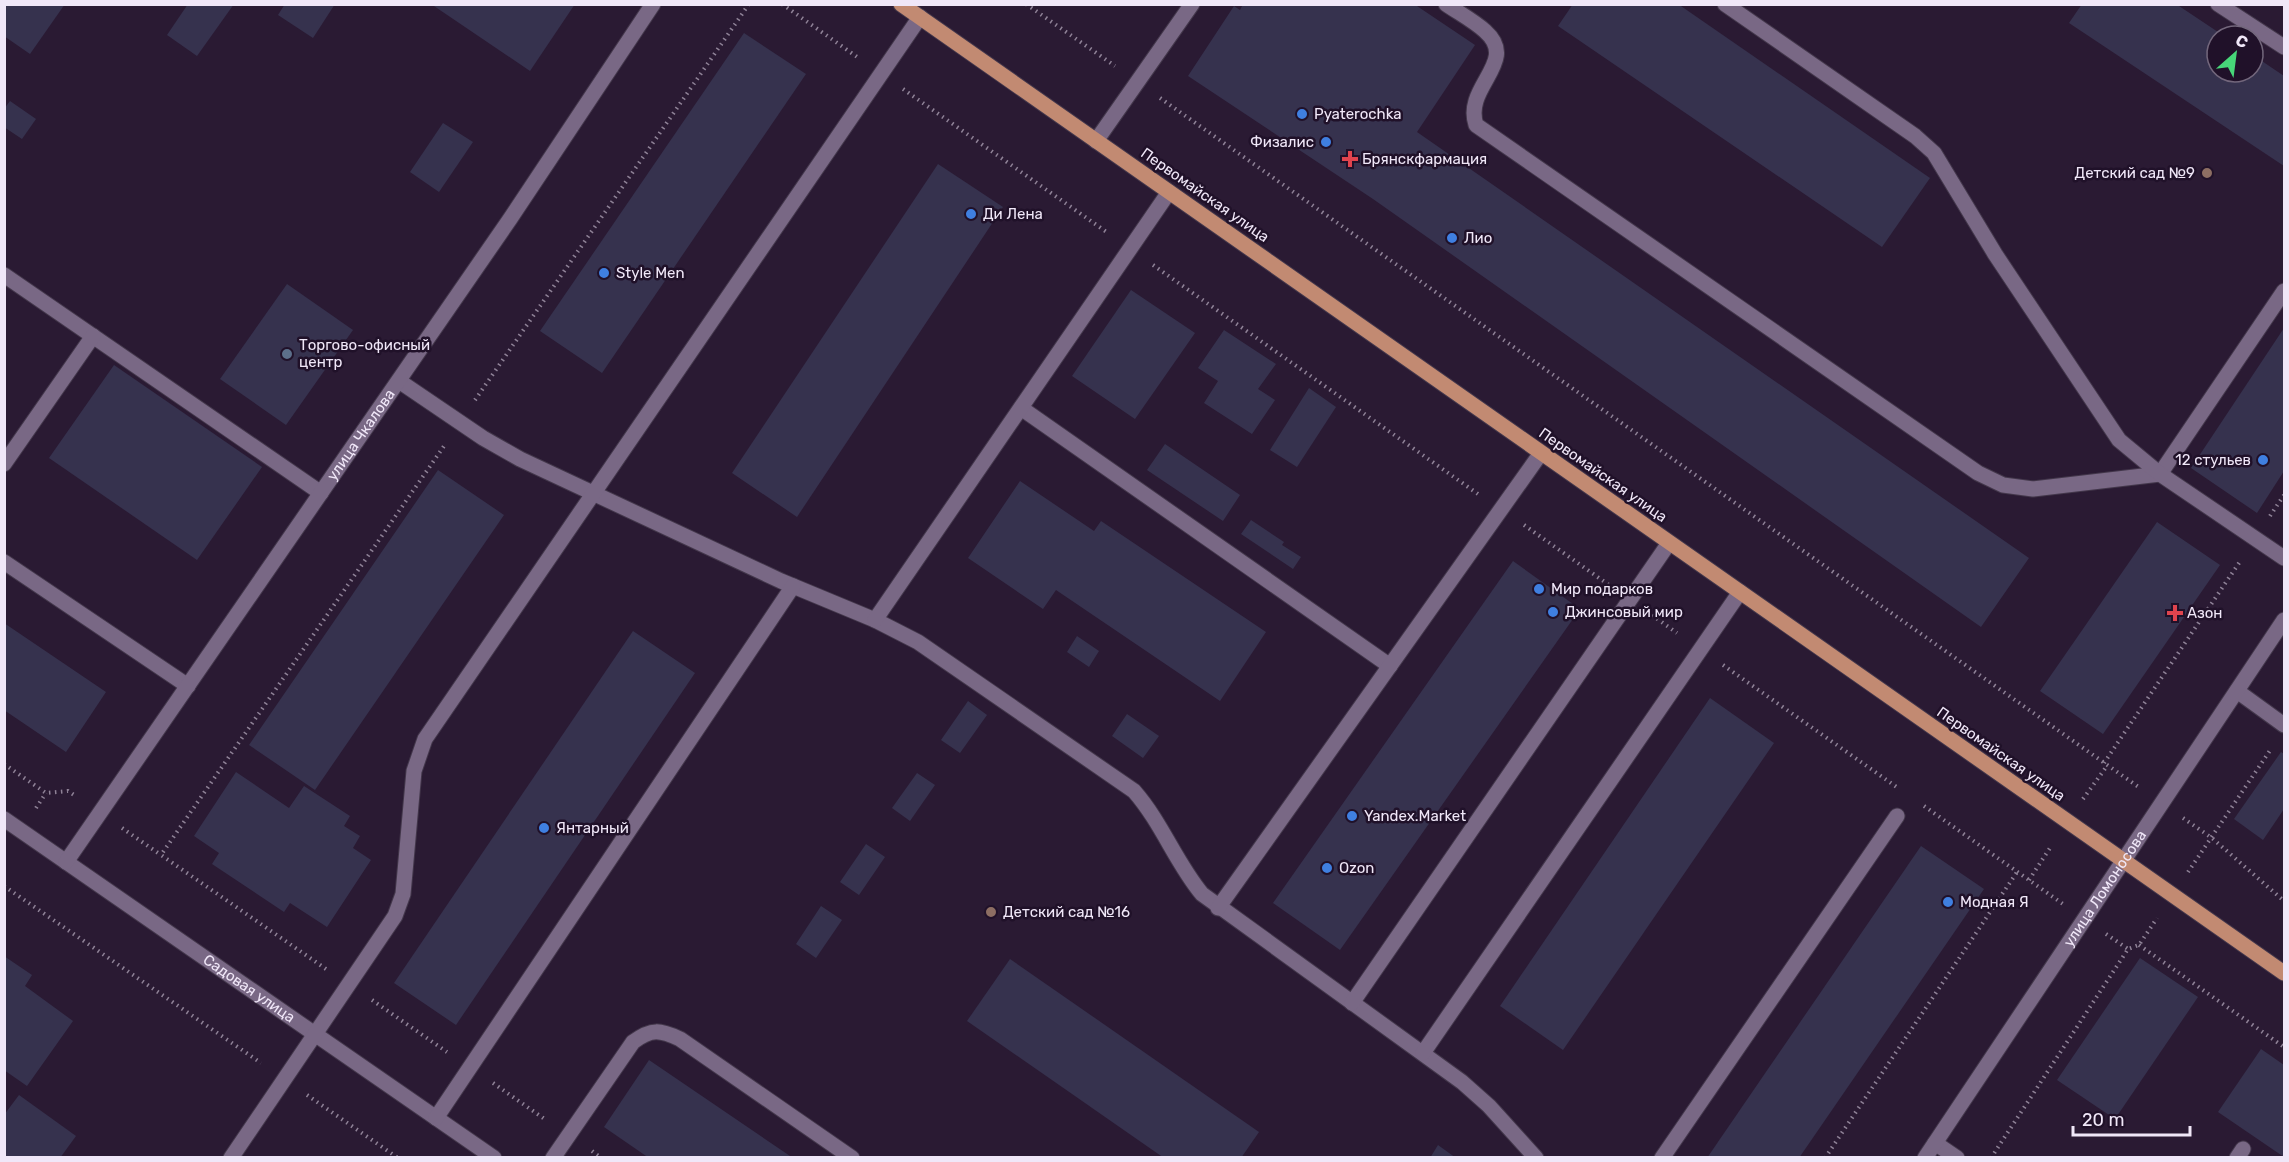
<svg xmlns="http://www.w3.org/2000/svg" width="2289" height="1162" font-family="Rubik,sans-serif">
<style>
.building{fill:#36324e}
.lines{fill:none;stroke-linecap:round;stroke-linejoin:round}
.minor-casing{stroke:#43374b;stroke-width:17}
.major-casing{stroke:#43374b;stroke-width:17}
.path{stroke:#8f8297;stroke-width:4;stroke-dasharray:1.5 4.5;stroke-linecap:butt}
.minor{stroke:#796885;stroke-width:15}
.major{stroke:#c28a72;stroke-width:15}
.shop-dot{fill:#3f7fe0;stroke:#201129;stroke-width:2}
.health-dot{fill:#e0444e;stroke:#201129;stroke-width:2}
.education-dot{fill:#8d6e63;stroke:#201129;stroke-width:2}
.service-dot{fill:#5c6f8a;stroke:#201129;stroke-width:2}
.labels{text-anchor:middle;stroke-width:5;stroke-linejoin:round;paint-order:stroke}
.poi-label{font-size:15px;fill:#f0e7f8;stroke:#201129;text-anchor:start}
.street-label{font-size:15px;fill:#f0e7f8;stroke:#201129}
</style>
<rect width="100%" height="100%" fill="#2a1a33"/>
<g class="building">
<polygon points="4,4 65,4 30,54 4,36"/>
<polygon points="188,4 234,4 197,56 167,35"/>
<polygon points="285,4 335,4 313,38 278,15"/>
<polygon points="431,4 575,4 530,71"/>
<polygon points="1243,4 1414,4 1475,45 1417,132 2029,558 1981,627 1373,199 1188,76 1234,6 1240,10"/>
<polygon points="1573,4 1678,4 1930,178 1882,247 1558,26"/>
<polygon points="2082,4 2176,4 2224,36 2217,36 2217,72 2253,72 2253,55 2284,76 2284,166 2069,23"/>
<polygon points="744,33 806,74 602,373 540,331"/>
<polygon points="10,101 36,119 22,139 4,127 4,109"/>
<polygon points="443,123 473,142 439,192 410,172"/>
<polygon points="938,164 1003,207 797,517 732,473"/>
<polygon points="287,284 353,330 286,425 220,379"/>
<polygon points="1131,290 1195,333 1135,419 1072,376"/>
<polygon points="2284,328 2284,471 2257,513 2191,468"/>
<polygon points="1224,330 1276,364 1258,389 1275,400 1252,434 1204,403 1218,381 1198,368"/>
<polygon points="114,365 262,467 197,560 49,458"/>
<polygon points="1309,388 1336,407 1297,467 1270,450"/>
<polygon points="1165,444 1240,495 1223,521 1147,470"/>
<polygon points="438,470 504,515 315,790 249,745"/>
<polygon points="1020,481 1094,531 1101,521 1266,632 1220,701 1056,590 1043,609 968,558"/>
<polygon points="1251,520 1284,542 1282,545 1301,557 1293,569 1241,534"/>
<polygon points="2157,522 2220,565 2103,734 2040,691"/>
<polygon points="1513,561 1580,609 1340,950 1273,903"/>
<polygon points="4,623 106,692 66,752 4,710"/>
<polygon points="633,631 695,673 456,1025 394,983"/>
<polygon points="1077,636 1099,651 1089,667 1067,652"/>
<polygon points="1710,698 1774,743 1563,1050 1500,1006"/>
<polygon points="968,701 987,715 960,753 941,740"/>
<polygon points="1127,714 1159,736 1143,758 1112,736"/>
<polygon points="2281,752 2284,754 2284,809 2263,840 2234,819"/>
<polygon points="236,772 289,808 304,786 350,816 344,826 360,836 353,848 371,860 327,927 290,903 284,912 212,864 219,853 194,836"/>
<polygon points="917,773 935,785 910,821 892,808"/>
<polygon points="866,844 885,857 859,895 840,882"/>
<polygon points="1921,846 1984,889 1799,1158 1707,1158"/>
<polygon points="821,906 842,920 816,958 796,944"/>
<polygon points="4,956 32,975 25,986 73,1021 27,1086 4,1070"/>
<polygon points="2140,958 2198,997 2115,1119 2057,1080"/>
<polygon points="1010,959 1259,1132 1241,1158 1164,1158 967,1021"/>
<polygon points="2261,1049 2284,1065 2284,1157 2218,1112"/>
<polygon points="649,1060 793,1158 649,1158 604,1127"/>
<polygon points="19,1095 76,1136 60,1158 4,1158 4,1115"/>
<polygon points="1438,1145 1456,1158 1430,1158"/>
</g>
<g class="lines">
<defs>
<g id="minor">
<path d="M 1446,4 C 1459,13 1474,21 1485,31 C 1520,62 1463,86 1476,125 L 1978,473 L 2003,485 L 2033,489 L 2160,474 L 2284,291"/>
<polyline points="1725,4 1915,136 1934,153 1995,254 2119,440 2160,474 2284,558"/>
<polyline points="2218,4 2284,47"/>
<polyline points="1096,141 1192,4"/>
<polyline points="4,275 321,493"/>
<path d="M 399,381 L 483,438 L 520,459 L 781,581 L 875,620 L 918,642 L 1134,791 C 1162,823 1176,863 1202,894 L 1462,1082 L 1489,1106 L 1536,1158"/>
<polyline points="1021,408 1390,666"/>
<polyline points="4,464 93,336"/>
<polyline points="4,562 188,686"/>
<polyline points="875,620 1169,192"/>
<polyline points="2237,691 2284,725"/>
<path id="s1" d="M 4,819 L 494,1158"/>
<path id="s2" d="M 66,862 L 510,219 L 653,4"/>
<polyline points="1218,908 1541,453"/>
<polyline points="1352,1003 1669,543"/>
<polyline points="1423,1053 1740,592"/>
<polyline points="436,1118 793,586"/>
<polyline points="1935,1143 1957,1158"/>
<polyline points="231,1158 395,916 403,894 414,771 425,739 920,17"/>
<path d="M 553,1158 L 633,1042 C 652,1028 660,1030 680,1039 L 852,1158"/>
<polyline points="1662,1158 1897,816"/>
<path id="s3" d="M 1925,1158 L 2284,620"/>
<polyline points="2237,1158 2243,1149"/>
</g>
<polyline id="major" points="901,4 2284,973"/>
</defs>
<use href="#minor" class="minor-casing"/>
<use href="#major" class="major-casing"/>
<g class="path">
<polyline points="782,4 860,59"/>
<polyline points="1026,4 1115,66"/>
<polyline points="903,89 1108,233"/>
<polyline points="1160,98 2140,788"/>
<polyline points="1153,265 1478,494"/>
<polyline points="475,400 749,4"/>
<polyline points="2270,516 2284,495"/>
<polyline points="1524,525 1609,585"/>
<polyline points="1652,615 1677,633"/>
<polyline points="1723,665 1898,788"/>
<polyline points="2104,763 2241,560"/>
<polyline points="4,764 46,793 68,791 77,797"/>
<polyline points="2083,799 2107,766"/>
<polyline points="1924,806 2063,904"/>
<polyline points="36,808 46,793"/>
<polyline points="2183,818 2212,838 2284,901"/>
<polyline points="122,828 161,855"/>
<polyline points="2188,872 2271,749"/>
<polyline points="2029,880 2052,845"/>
<polyline points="4,886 261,1063"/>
<polyline points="2106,934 2128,949"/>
<polyline points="2139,945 2284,1047"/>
<polyline points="326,969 161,855 444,446"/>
<polyline points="372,1000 447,1052"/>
<polyline points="493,1083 546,1120"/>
<polyline points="307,1095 398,1158"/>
<polyline points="592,1151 601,1158"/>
<polyline points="1825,1158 2017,872"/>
<polyline points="1991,1158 2128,949 2139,945 2157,918"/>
</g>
<use href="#minor" class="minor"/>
<use href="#major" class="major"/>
</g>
<g class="shop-dot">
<circle cx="1302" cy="114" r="6"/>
<circle cx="1326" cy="142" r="6"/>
<circle cx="971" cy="214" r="6"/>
<circle cx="1452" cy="238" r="6"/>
<circle cx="604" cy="273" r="6"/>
<circle cx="2263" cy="460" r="6"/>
<circle cx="1539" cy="589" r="6"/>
<circle cx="1553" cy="612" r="6"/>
<circle cx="1352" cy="816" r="6"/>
<circle cx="544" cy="828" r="6"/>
<circle cx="1327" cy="868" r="6"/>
<circle cx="1948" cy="902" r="6"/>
</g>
<g class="health-dot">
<path d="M1347 150h6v6h6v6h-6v6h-6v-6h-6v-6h6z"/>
<path d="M2172 604h6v6h6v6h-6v6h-6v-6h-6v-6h6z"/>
</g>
<g class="education-dot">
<circle cx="2207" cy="173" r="6"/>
<circle cx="991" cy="912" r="6"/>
</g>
<circle class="service-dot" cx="287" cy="354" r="6"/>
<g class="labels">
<g class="poi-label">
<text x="1314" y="119">Pyaterochka</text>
<text x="1314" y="147" text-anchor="end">Физалис</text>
<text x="1362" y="164">Брянскфармация</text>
<text x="2195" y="178" text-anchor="end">Детский сад №9</text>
<text x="983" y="219">Ди Лена</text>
<text x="1464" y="243">Лио</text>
<text x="616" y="278">Style Men</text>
<text x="299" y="350">Торгово-офисный<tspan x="299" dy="17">центр</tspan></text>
<text x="2251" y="465" text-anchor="end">12 стульев</text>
<text x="1551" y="594">Мир подарков</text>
<text x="1565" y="617">Джинсовый мир</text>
<text x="2187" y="618">Азон</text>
<text x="1364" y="821">Yandex.Market</text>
<text x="556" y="833">Янтарный</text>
<text x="1339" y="873">Ozon</text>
<text x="1960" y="907">Модная Я</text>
<text x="1003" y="917">Детский сад №16</text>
</g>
<g class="street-label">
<text transform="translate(1205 195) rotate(35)" y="5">Первомайская улица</text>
<text dy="5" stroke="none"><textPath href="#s2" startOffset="519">улица Чкалова</textPath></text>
<text transform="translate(1603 475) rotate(35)" y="5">Первомайская улица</text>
<text transform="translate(2001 754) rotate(35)" y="5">Первомайская улица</text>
<text dy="5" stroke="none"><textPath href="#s3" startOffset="324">улица Ломоносова</textPath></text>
<text dy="5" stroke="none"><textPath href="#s1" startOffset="298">Садовая улица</textPath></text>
</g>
</g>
<rect width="2289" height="1162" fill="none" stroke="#f0e7f8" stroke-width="12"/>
<g transform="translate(2235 54) rotate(28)"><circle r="28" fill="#201129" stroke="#73677c" stroke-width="1.5"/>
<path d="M0-4.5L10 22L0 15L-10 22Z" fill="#47d779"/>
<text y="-9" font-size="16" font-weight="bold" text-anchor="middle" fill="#f0e7f8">С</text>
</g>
<path d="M2073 1126v9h117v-9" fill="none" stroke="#f0e7f8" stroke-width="3"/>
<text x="2082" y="1126" font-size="18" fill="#f0e7f8" stroke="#201129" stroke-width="4.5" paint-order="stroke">20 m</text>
</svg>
